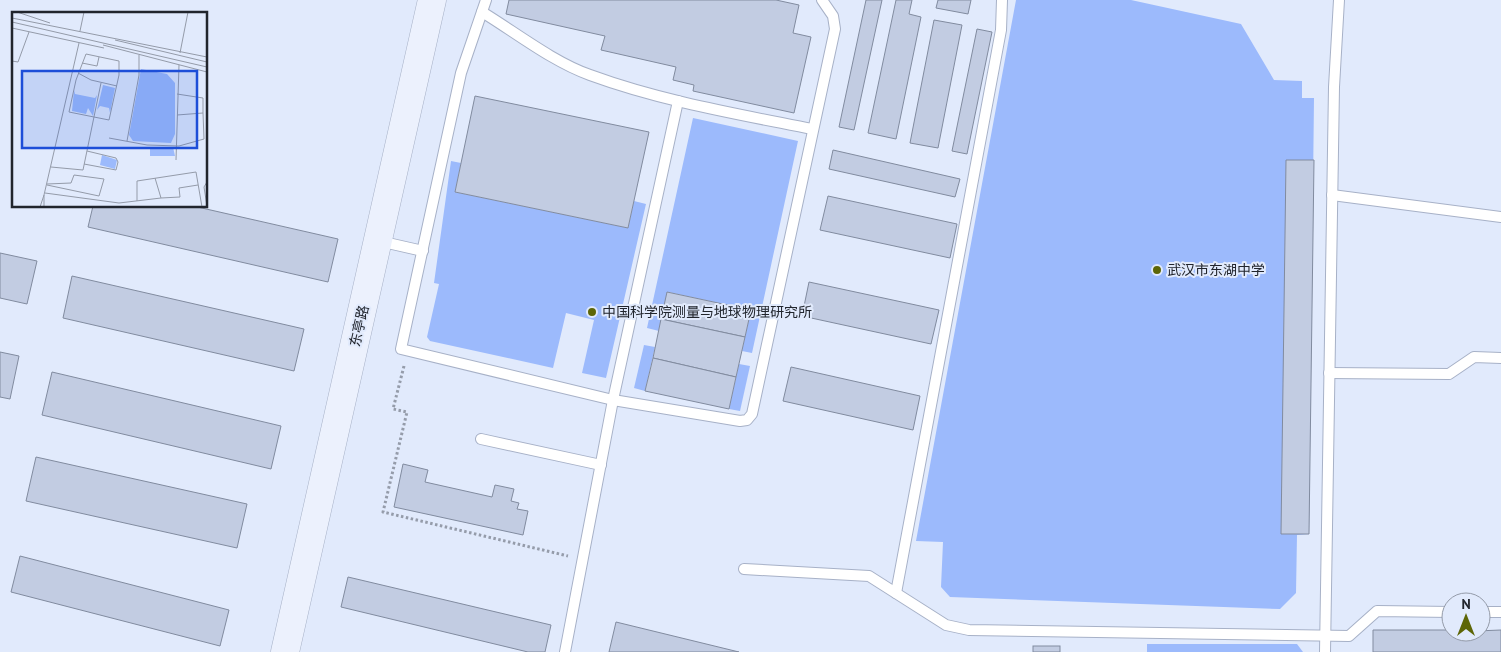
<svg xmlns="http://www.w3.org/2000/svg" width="1501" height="652" font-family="'PT Sans','Noto Sans SC',sans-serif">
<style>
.green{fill:#9cbafc}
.building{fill:#c2cce2;stroke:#818b9f}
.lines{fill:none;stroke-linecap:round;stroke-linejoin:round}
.lane-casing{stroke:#a7b1c7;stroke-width:12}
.secondary-casing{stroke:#a7b1c7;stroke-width:29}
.path{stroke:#959caa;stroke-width:3;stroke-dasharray:2.5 2.5;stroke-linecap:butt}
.lane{stroke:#fff;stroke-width:10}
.secondary{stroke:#ecf1fd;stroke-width:28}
.poi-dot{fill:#5d6607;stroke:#e1eafc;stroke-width:2}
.labels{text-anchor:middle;stroke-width:4;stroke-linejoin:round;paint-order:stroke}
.poi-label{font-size:14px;fill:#21252d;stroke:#e1eafc;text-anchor:start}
.street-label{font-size:14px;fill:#21252d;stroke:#e1eafc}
.inset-road{fill:none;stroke:#949ba9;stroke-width:1}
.view{fill:#1d4ed8;fill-opacity:0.15;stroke:#1d4ed8;stroke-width:2.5}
.inset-edge{fill:none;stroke:#21252d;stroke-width:2.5}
</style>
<rect width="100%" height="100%" fill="#e1eafc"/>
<g class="green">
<polygon points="1016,0 1131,0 1241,24 1274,80 1302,81 1302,98 1314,98 1309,534 1297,535 1296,593 1280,609 950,597 941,587 943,542 916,541"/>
<polygon points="693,118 798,141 752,353 742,351 751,310 668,292 659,331 647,328"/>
<polygon points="451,161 461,163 455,192 628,228 634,201 646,204 606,378 582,373 594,320 566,313 553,368 430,341 427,337 439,284 434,283"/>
<polygon points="644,345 655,347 645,391 634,388"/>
<polygon points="739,364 750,366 740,411 729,409"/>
<polygon points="1147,644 1297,644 1303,652 1147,652"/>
</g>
<g class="building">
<polygon points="509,0 776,0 799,5 793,33 811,37 794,113 693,91 694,85 673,80 676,67 601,50 605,36 506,14"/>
<polygon points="866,0 882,0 854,130 839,127"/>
<polygon points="896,0 912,0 909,14 921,17 896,139 868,133"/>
<polygon points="938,0 971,0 968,14 936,8"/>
<polygon points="934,20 962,25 938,148 910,143"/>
<polygon points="977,29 992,32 967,154 952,151"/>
<polygon points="475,96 649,132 628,228 455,192"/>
<polygon points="833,150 960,179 955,197 829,169"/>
<polygon points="1286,160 1314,160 1309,534 1281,534"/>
<polygon points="828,196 957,224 950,258 820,230"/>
<polygon points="93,206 193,206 338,239 328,282 88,227"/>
<polygon points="0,253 37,261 27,304 0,298"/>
<polygon points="72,276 304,329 294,371 63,318"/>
<polygon points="809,282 939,310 931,344 802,316"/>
<polygon points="667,292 751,310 745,337 661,319"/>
<polygon points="661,319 745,337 736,377 653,358"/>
<polygon points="0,352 19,356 10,399 0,397"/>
<polygon points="653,358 736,377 729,409 645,391"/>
<polygon points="791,367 920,396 913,430 783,401"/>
<polygon points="52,372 281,426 271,469 42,415"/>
<polygon points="36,457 247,504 237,548 26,501"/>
<polygon points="403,464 428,470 425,482 492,497 495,485 514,489 511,501 519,503 517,509 528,511 523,535 394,507"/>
<polygon points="20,556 229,610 220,646 11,592"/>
<polygon points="348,577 551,625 545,652 528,652 341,607"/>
<polygon points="616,622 739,652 609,652"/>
<polygon points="1373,630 1451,630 1451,632 1501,630 1501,652 1373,652"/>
<rect x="1033" y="646" width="27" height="6"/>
</g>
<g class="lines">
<defs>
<g id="lane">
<polyline points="486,0 461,73 401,349 613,400 740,421 747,420 752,414 835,29 833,16 822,0"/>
<path d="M 482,12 C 515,32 553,62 590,75 C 661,101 737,114 812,129"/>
<polyline points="1332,195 1501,217"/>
<polyline points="379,241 423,251"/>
<polyline points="1329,373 1449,374 1474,357 1501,358"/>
<polyline points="481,439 601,465"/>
<polyline points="744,569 869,576 946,625 969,630 1349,636 1377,611 1451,612"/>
<polyline points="896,593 1001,30 1002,0"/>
<polyline points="1481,612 1501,612"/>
<polyline points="565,652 613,400 678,101"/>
<polyline points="1325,652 1334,87 1339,0"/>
</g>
<polyline id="secondary" points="285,652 432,0"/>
</defs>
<use href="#lane" class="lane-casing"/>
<use href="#secondary" class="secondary-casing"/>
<polyline class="path" points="404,366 393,409 407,412 383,512 568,556"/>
<use href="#lane" class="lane"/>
<use href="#secondary" class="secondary"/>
</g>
<g class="poi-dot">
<circle cx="1157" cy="270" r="5"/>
<circle cx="592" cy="312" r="5"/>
</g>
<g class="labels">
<g class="poi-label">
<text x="1167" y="275">武汉市东湖中学</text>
<text x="602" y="317">中国科学院测量与地球物理研究所</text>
</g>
<g class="street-label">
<text transform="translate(359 326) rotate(-77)" y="5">东亭路</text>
</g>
</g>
<g transform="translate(12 12)">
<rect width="195" height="195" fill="#e1eafc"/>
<path d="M 129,57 L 155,62 L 163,71 L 163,122 L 159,131 L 121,129 L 117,123 ZM 91,73 L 103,76 L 98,101 L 97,96 L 88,94 L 85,98 ZM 62,78 L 63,82 L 83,86 L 85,83 L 81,104 L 76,96 L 74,102 L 60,99 ZM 144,135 L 161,135 L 163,144 L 138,144 L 138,137 ZM 90,143 L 105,148 L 103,157 L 88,153 Z" fill="#9cbafc"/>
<path class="inset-road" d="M 5,0 L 38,11M 0,6 L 195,45M 0,10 L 195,55M 0,16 L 92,36M 68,19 L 72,0M 103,28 L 195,50M 91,33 L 195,60M 168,41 L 176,0M 74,42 L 107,49 L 107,63 L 97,108 L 57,100 L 64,68 ZM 0,49 L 6,50 L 17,20M 70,51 L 85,54 L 87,45M 66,61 L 79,68 L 105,74M 165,82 L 191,86 L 191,101M 97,126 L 135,133 L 167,134 L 192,127 L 191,101 L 165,103M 115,129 L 127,63 L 127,43M 164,148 L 167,53M 72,152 L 104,158 L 106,150 L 104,146 L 75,139M 39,155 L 71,158 L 89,71M 195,170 L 192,175 L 195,194M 35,173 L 87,184 L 92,167 L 62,163 L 59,171 L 35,172M 33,181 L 107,191 L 149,186 L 143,166M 32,183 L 67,31M 149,186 L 168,185 L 167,176 L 186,173M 125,189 L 125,169 L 184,160 L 190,195M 28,195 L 32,183 L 32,195"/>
<path class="view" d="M 10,59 L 185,59 L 185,136 L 10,136 Z"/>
<rect width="195" height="195" class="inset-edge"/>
</g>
<g transform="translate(1466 617)"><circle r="24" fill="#e1eafc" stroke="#949ba9"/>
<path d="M0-4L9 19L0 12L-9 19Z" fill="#5d6607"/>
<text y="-8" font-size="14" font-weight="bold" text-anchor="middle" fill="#21252d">N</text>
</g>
</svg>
